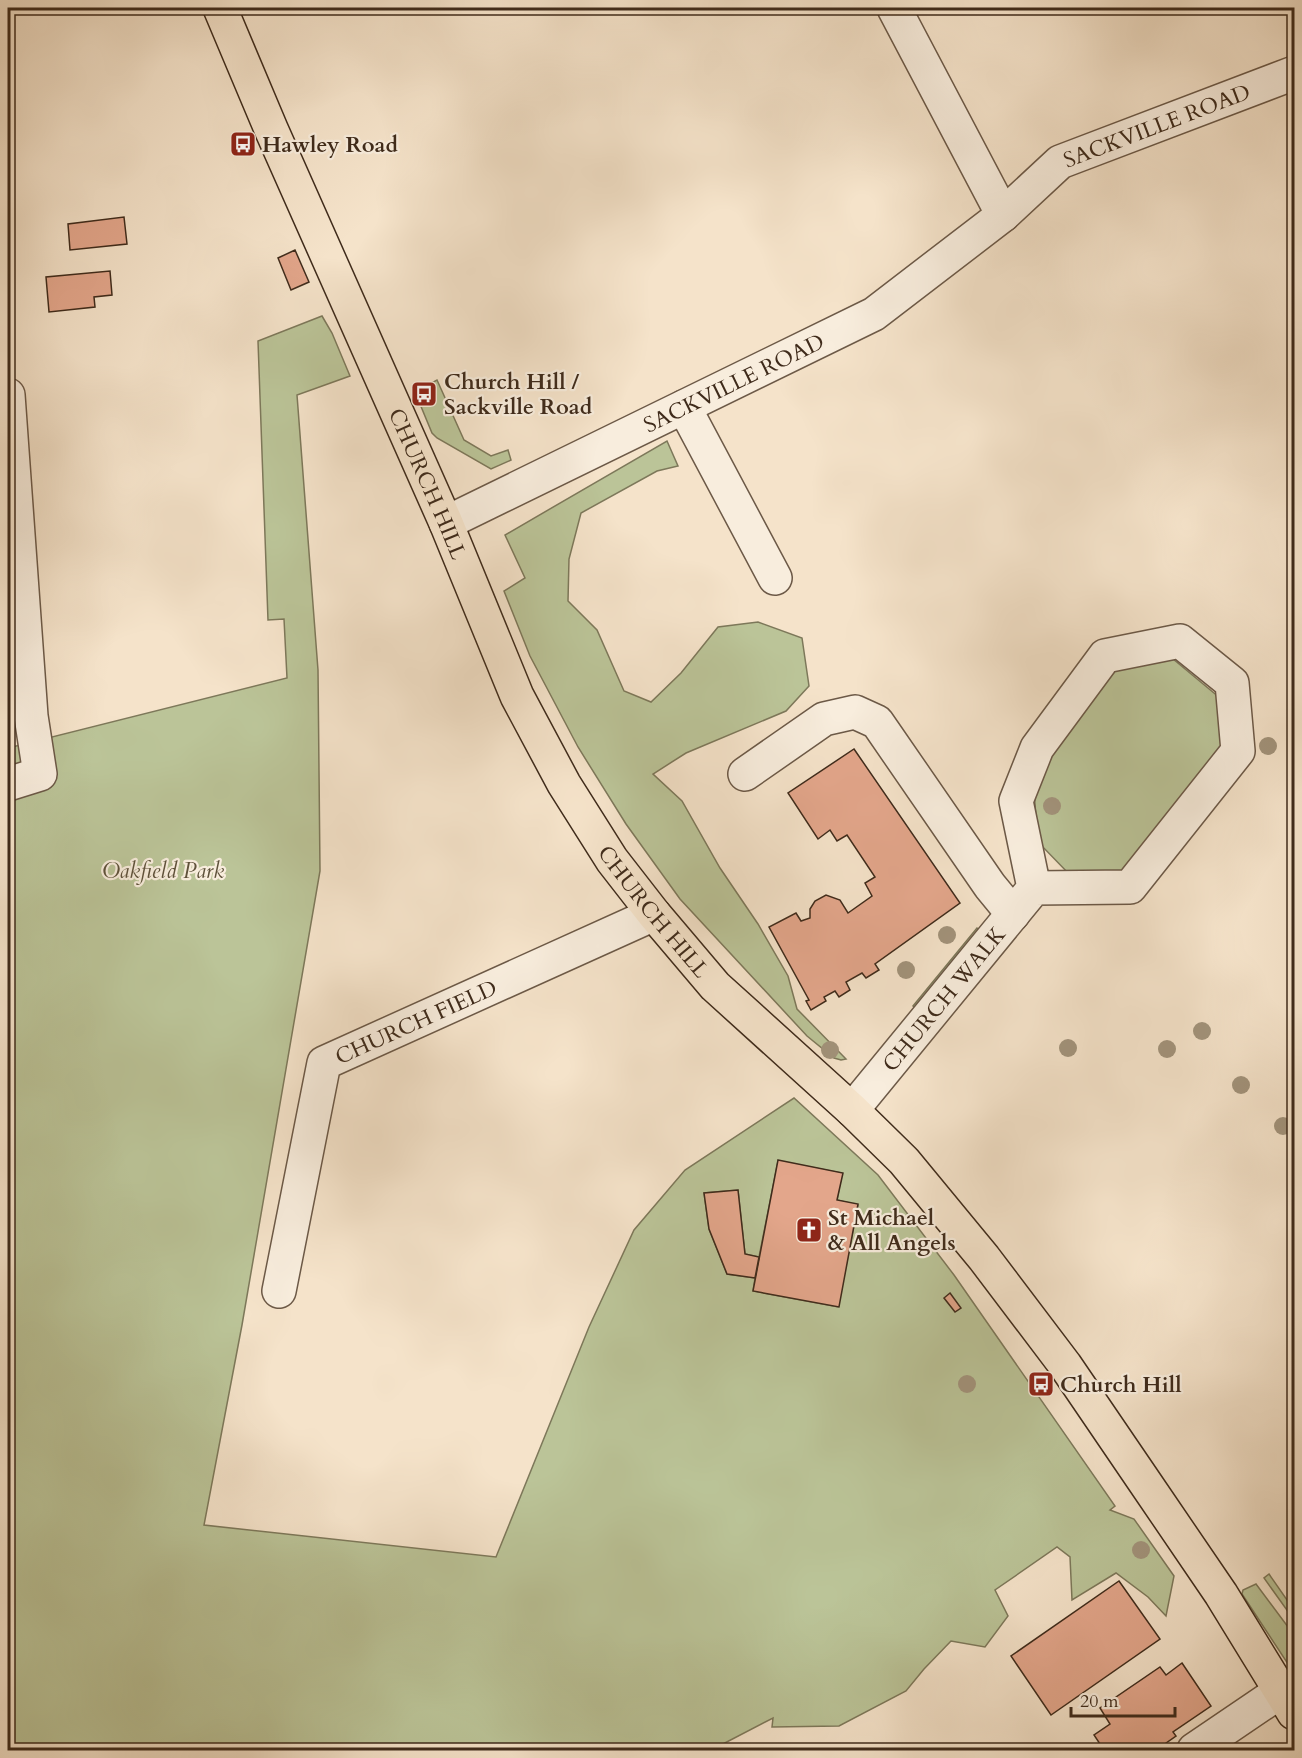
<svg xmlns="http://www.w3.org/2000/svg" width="1302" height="1758" font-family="Cardo,serif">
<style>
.green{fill:#bbc498;stroke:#7d785a;stroke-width:1.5;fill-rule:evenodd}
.building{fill:#e3a68b;stroke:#3f2b1b;stroke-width:1.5}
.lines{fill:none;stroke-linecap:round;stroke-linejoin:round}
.minor-casing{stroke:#6c5947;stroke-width:36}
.major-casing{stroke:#3f2b1b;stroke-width:36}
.minor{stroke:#f8eddd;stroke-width:33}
.major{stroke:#f5e3ca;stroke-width:33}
.tree{fill:#a2937b}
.labels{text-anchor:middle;stroke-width:4.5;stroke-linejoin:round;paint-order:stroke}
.street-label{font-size:22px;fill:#3f2b1b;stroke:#f8eddd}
.poi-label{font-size:22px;font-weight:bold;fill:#3f2b1b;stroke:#f8eddd;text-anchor:start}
.park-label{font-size:22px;font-style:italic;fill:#5e513a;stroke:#f8eddd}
</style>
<rect width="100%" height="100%" fill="#f5e3ca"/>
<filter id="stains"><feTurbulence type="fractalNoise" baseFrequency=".00333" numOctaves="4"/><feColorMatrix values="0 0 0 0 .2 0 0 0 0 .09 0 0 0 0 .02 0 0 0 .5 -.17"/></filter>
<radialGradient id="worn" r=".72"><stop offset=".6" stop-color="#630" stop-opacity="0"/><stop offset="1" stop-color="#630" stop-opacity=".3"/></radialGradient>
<g class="green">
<path d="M 322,316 L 332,333 L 350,376 L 297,395 L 318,670 L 320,871 L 242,1325 L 204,1525 L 496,1557 L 589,1327 L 634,1230 L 685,1170 L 794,1098 L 878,1175 L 954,1275 L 1115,1506 L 1110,1510 L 1134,1519 L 1174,1576 L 1166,1616 L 1148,1597 L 1116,1573 L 1072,1600 L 1070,1557 L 1057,1547 L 995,1590 L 1008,1616 L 985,1647 L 951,1641 L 924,1669 L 906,1691 L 839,1726 L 772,1727 L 773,1718 L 719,1746 L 719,1750 L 8,1750 L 8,748 L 287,678 L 284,619 L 268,620 L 258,341 ZM 778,1161 L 842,1173 L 837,1200 L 858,1205 L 838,1307 L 753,1291 L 755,1278 L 727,1274 L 709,1229 L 704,1193 L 738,1190 L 745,1254 L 759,1257 Z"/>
<polygon points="437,380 464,440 491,456 508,450 511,460 491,469 437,438 432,433 415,392"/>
<polygon points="667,441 678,466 657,471 581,513 569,559 568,601 597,630 624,691 651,702 681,673 718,627 758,622 802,638 809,686 786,711 686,753 653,774 682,801 720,868 758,924 788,976 797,1009 846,1059 841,1060 834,1058 807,1036 680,899 626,824 578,747 530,656 504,591 525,578 505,535"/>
<polygon points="1167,654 1220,698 1221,756 1124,876 1072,877 1038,842 1033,779 1120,662"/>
<polygon points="977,928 981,931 917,1010 913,1006"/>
<polygon points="1269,1574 1294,1610 1294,1620 1264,1578"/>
<polygon points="1256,1584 1294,1635 1294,1667 1288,1664 1242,1594 1243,1590"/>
</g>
<g class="building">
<polygon points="124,217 127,244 70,250 68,224"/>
<polygon points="295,250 309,282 291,290 278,258"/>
<polygon points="110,271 112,295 94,297 95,307 49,312 46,277"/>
<polygon points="854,749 960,903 875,964 879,970 866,978 862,973 846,982 850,990 839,997 835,991 824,997 826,1001 811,1010 806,1001 809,1000 769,927 796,913 801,921 810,918 810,909 815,901 826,895 840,900 848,913 872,896 865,883 875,877 847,835 837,841 830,830 818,839 788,793"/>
<polygon points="778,1160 843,1173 837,1200 858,1204 839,1307 753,1291"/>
<polygon points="738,1190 745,1254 759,1257 755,1278 727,1274 709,1229 704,1193"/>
<polygon points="950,1293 961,1308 955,1312 944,1298"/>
<polygon points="1119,1581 1160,1639 1051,1715 1011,1656"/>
<polygon points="1182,1663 1211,1706 1173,1732 1176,1736 1156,1750 1104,1750 1094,1735 1110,1724 1100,1708 1160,1667 1166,1675"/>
</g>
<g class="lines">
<defs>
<g id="minor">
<polyline points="894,8 1003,215"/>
<polyline points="8,395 31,716 40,774 8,784"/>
<polyline points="684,407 775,578"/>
<path id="s1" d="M 446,523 L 874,314 L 1003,215 L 1060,162 L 1294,73"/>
<polyline points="745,774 824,719 855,712 877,722 990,886 1013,914"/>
<path id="s2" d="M 852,1110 L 1034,888 L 1016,801 L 1037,748 L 1105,656 L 1180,641 L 1232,683 L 1238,751 L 1130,887 L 1034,888"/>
<path id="s3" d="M 279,1291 L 324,1063 L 654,914"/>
<polyline points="1194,1750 1281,1691"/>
</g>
<g id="major">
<path id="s4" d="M 220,8 L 271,129 L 446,523 L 517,696 L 564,784 L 612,860 L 654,914 L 715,986 L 852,1110 L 904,1161 L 984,1258 L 1065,1365 L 1144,1481 L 1221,1594 L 1294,1713"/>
</g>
</defs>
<use href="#minor" class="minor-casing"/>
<use href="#major" class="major-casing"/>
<use href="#minor" class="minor"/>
<use href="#major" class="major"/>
</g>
<g class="tree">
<circle cx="1268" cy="746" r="9"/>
<circle cx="1052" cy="806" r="9"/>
<circle cx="947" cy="935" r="9"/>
<circle cx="906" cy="970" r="9"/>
<circle cx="1202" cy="1031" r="9"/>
<circle cx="1068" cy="1048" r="9"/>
<circle cx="1167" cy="1049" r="9"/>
<circle cx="830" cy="1050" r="9"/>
<circle cx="1241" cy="1085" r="9"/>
<circle cx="1283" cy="1126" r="9"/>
<circle cx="967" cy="1384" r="9"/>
<circle cx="1141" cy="1550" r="9"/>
</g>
<defs>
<symbol id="bus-square" viewBox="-11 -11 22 22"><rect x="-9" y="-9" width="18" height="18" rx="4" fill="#8f2418" stroke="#f8eddd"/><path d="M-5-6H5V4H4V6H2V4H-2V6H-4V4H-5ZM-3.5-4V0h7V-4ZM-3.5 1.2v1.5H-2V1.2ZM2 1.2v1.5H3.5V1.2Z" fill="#fff"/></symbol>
<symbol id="church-square" viewBox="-11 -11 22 22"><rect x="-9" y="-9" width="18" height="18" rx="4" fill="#8f2418" stroke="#f8eddd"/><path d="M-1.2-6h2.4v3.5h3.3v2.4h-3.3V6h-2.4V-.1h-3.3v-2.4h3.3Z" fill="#fff"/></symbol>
</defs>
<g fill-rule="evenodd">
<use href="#bus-square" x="228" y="129" width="30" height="30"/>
<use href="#bus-square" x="409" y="379" width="30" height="30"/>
<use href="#church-square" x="794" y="1215" width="30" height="30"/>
<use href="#bus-square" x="1026" y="1369" width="30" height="30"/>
</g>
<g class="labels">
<g class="street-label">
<text dy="8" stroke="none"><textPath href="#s1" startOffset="820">SACKVILLE ROAD</textPath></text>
<text dy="8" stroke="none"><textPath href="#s1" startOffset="320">SACKVILLE ROAD</textPath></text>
<text dy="8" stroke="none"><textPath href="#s4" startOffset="519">CHURCH HILL</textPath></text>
<text dy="8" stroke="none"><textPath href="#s4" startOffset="1005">CHURCH HILL</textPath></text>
<text dy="8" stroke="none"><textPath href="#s2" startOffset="144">CHURCH WALK</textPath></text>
<text dy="8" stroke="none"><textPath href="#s3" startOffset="333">CHURCH FIELD</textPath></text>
</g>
<g class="poi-label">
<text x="262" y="152">Hawley Road</text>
<text x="444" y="389">Church Hill /<tspan x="444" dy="25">Sackville Road</tspan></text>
<text x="828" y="1225">St Michael<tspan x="828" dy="25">&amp; All Angels</tspan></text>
<text x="1060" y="1392">Church Hill</text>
</g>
<g class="park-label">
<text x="163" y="878">Oakfield Park</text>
</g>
</g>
<rect width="1302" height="1758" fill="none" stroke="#f5e3ca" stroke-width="30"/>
<rect x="9" y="9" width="1284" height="1740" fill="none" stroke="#3f2b1b" stroke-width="3"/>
<rect x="15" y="15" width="1272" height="1728" fill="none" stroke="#3f2b1b" stroke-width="1.5"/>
<path d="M1071 1707v9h104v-9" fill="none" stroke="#3f2b1b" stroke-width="3"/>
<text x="1080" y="1707" font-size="18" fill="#3f2b1b" stroke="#f8eddd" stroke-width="4.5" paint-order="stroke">20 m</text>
<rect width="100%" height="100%" filter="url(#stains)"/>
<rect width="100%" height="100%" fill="url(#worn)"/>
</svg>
